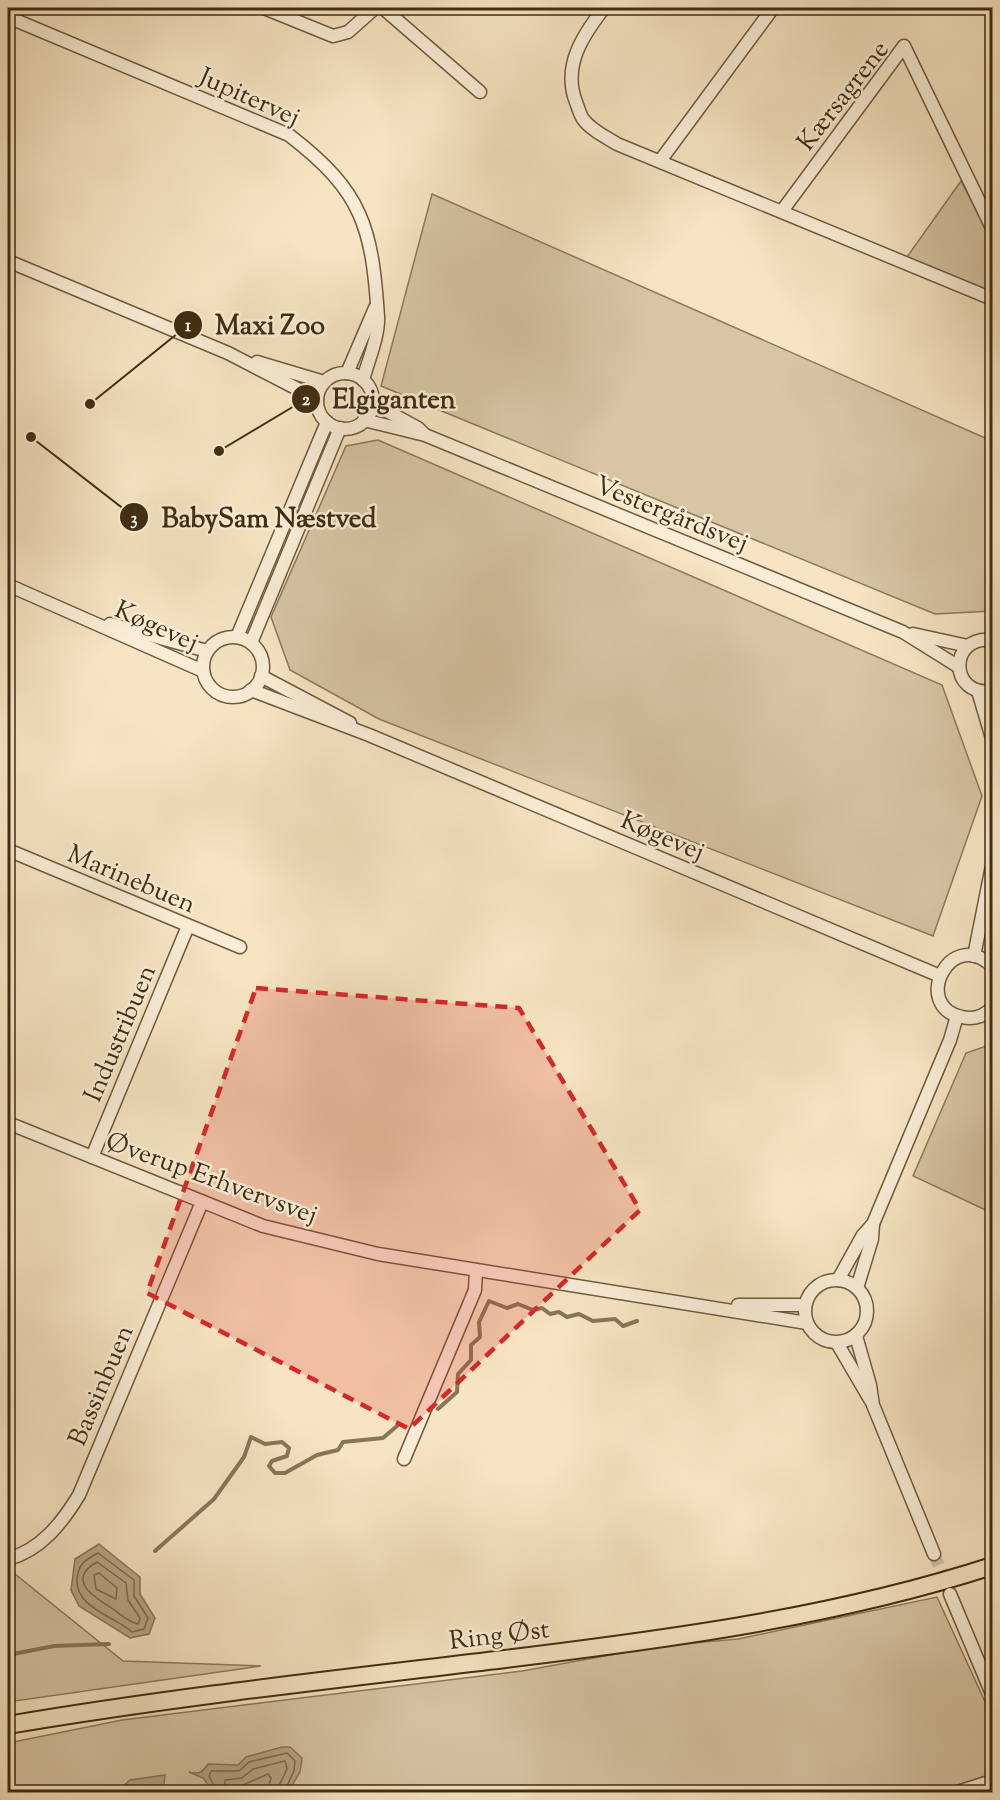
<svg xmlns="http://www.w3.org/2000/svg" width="1000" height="1800" font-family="'Sorts Mill Goudy',serif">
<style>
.green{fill:#d7c5a4;stroke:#8c795b;stroke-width:1.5}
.water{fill:#b8a686;stroke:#887658;stroke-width:1.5}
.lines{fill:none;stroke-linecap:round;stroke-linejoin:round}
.shore{stroke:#7c6a4c;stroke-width:1.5}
.stream{stroke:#887658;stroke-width:4}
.minor-tunnel{stroke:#d2bf9f;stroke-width:12;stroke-dasharray:12 6;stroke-linecap:butt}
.minor-casing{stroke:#6e5b3e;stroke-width:15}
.major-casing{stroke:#402d12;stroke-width:20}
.minor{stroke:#f9edd7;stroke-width:12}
.major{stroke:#f6e4c2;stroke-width:16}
.marked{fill:#d62828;fill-opacity:0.2;stroke:#d62828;stroke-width:4.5;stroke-dasharray:12 8;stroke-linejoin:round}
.labels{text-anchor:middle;stroke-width:5;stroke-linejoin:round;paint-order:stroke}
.street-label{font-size:26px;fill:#402d12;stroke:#f9edd7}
.leader{fill:none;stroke:#402d12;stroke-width:2}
.callout-dot{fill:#402d12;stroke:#f9edd7;stroke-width:2}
.mark-label{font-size:18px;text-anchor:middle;font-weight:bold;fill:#fff}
.callout-label{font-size:27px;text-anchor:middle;font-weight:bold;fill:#402d12;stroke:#f9edd7;stroke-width:5;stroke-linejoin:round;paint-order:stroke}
</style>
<rect width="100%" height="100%" fill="#f6e4c2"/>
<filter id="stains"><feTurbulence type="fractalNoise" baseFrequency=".00333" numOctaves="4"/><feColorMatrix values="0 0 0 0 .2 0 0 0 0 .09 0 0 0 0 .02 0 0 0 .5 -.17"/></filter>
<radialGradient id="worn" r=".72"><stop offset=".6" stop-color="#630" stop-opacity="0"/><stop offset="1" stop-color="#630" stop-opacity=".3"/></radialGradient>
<g class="green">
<polygon points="961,181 992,240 992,289 988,292 907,257"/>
<polygon points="432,194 992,441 992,611 935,614 381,386"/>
<polygon points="378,440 942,685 982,796 933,936 379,719 290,670 271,617 346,446"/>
<polygon points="992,1044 992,1117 987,1151 992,1155 992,1213 913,1176 966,1053"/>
<polygon points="15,1574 123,1661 261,1666 8,1702 8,1575"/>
<polygon points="937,1597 992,1717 992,1774 936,1792 8,1792 8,1743 122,1720 522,1671 660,1646 738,1639"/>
</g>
<g class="water">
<polygon points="99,1544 140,1577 140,1594 155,1618 149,1634 130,1638 79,1606 71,1590 75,1559"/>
<path d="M 282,1747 L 290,1747 L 302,1758 L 300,1772 L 288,1792 L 214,1792 L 203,1778 L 189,1772 C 198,1775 203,1772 208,1764 L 238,1765 L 246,1757 Z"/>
<polygon points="165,1775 163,1792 117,1792 130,1780"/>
</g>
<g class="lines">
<g class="shore">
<path d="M 98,1553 L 134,1580 L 134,1596 L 148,1618 L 144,1629 L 132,1632 C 114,1616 76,1608 77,1580 C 78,1564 85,1560 98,1553 Z"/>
<path d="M 97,1562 L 126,1583 L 128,1600 L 140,1618 L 138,1624 C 130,1623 120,1614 113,1609 C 95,1598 65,1580 97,1562 Z"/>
<polygon points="99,1573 117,1588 116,1599 96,1589 94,1575"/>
<polyline points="217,1792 209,1776 211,1771 239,1771 249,1762 287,1753 295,1761 294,1771 284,1792"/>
<polyline points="225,1792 225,1780 242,1778 253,1769 285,1761 287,1769 276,1792"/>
<polyline points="234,1792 236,1788 268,1774 271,1778 267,1792"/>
</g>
<g class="stream">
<polyline points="438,1409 457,1392 458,1374 471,1360 471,1345 480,1337 479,1322 489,1301 507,1308 518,1304 533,1310 542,1308 550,1314 559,1312 567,1317 579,1314 593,1321 615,1319 623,1326 637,1321"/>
<polyline points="155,1551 214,1499 244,1457 251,1437 265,1444 282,1442 289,1448 287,1456 272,1461 269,1466 275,1473 285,1473 317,1455 338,1450 343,1442 383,1438 397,1426"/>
<polyline points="8,1655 54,1646 109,1644"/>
</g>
<polyline class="minor-tunnel" points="934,1554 948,1587"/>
<defs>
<g id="minor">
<polyline points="264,8 333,36 348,32 375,8"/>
<polyline points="383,8 480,92"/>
<path d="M 604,8 C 583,35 562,66 576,102 C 578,107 580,115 583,119 C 591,130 606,137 617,144 L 990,298 L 992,297"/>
<path d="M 8,17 L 289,135 C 363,192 372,227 378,317 C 379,336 368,361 363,380"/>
<polyline points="660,161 773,8"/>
<polyline points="782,211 904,46 992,228"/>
<polyline points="8,261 228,353 317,399"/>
<polyline points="257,362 324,382"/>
<polyline points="347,373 375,308"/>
<circle cx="345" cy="401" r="28"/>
<polyline points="372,403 418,428 424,434"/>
<polyline points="364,420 425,435 903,632 959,667"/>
<polyline points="8,585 203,671"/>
<polyline points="110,624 207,651"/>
<polyline points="913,634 968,646"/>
<polyline points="237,637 327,422"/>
<circle cx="233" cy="667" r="30"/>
<path d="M 992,640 C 948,635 949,697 992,691"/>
<polyline points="251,643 340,428"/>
<polyline points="261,676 350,723"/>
<polyline points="251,690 369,735 940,976"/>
<polyline points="978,691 992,738"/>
<polyline points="8,850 240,947"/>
<polyline points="974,956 992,866"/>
<path d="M 992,966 C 950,926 911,1007 962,1017 C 974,1020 984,1016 992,1008"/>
<polyline points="8,1123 263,1226 378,1254 807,1323"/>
<polyline points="92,1157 188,926"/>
<circle cx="836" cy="1311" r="31"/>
<polyline points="838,1280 863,1235 873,1224 950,1040 957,1016"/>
<polyline points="857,1288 872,1239 873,1224"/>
<polyline points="738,1305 805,1305"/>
<polyline points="856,1336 870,1385 873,1405 934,1554"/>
<polyline points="837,1343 871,1401"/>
<polyline points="404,1459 475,1290 476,1270"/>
<path d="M 8,1559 C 41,1550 62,1523 79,1495 L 202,1202"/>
<polyline points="950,1594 992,1694"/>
<polyline points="958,1792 992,1781"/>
</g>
<path id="major" d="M 8,1725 C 173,1697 339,1679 505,1659 C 669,1639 835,1617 992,1566"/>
</defs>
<use href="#minor" class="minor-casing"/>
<use href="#major" class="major-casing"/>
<use href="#minor" class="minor"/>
<use href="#major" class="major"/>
</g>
<path class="marked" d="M 256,988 L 519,1008 L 640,1210 L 409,1429 L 147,1293 Z"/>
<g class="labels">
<g class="street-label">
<text transform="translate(842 95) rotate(-52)" y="9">Kærsagrene</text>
<text transform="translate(250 96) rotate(24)" y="9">Jupitervej</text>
<text transform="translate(672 513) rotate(22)" y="9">Vestergårdsvej</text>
<text transform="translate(157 625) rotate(24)" y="9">Køgevej</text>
<text transform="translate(663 835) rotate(23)" y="9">Køgevej</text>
<text transform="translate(132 878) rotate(23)" y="9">Marinebuen</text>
<text transform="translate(119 1033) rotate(-67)" y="9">Industribuen</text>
<text transform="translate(212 1177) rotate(20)" y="9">Øverup Erhvervsvej</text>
<text transform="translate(100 1385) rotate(-67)" y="9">Bassinbuen</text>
<text transform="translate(499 1634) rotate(-7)" y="9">Ring Øst</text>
</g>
</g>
<path class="leader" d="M90 404L188 325M219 451L306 399M31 437L134 517"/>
<g class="callout-dot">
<circle cx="90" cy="404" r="6"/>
<circle cx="219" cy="451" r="6"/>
<circle cx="31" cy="437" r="6"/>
<circle cx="188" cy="325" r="15"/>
<circle cx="306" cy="399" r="15"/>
<circle cx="134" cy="517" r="15"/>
</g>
<g class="mark-label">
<text x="188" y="331">1</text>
<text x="306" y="405">2</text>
<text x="134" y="524">3</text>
</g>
<g class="callout-label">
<text x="270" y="334">Maxi Zoo</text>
<text x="394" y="408">Elgiganten</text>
<text x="269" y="527">BabySam Næstved</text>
</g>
<rect width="1000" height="1800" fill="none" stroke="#f6e4c2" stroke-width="30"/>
<rect x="9" y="9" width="982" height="1782" fill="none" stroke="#402d12" stroke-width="3"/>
<rect x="15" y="15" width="970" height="1770" fill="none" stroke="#402d12" stroke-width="1.5"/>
<rect width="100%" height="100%" filter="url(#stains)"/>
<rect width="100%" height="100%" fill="url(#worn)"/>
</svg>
